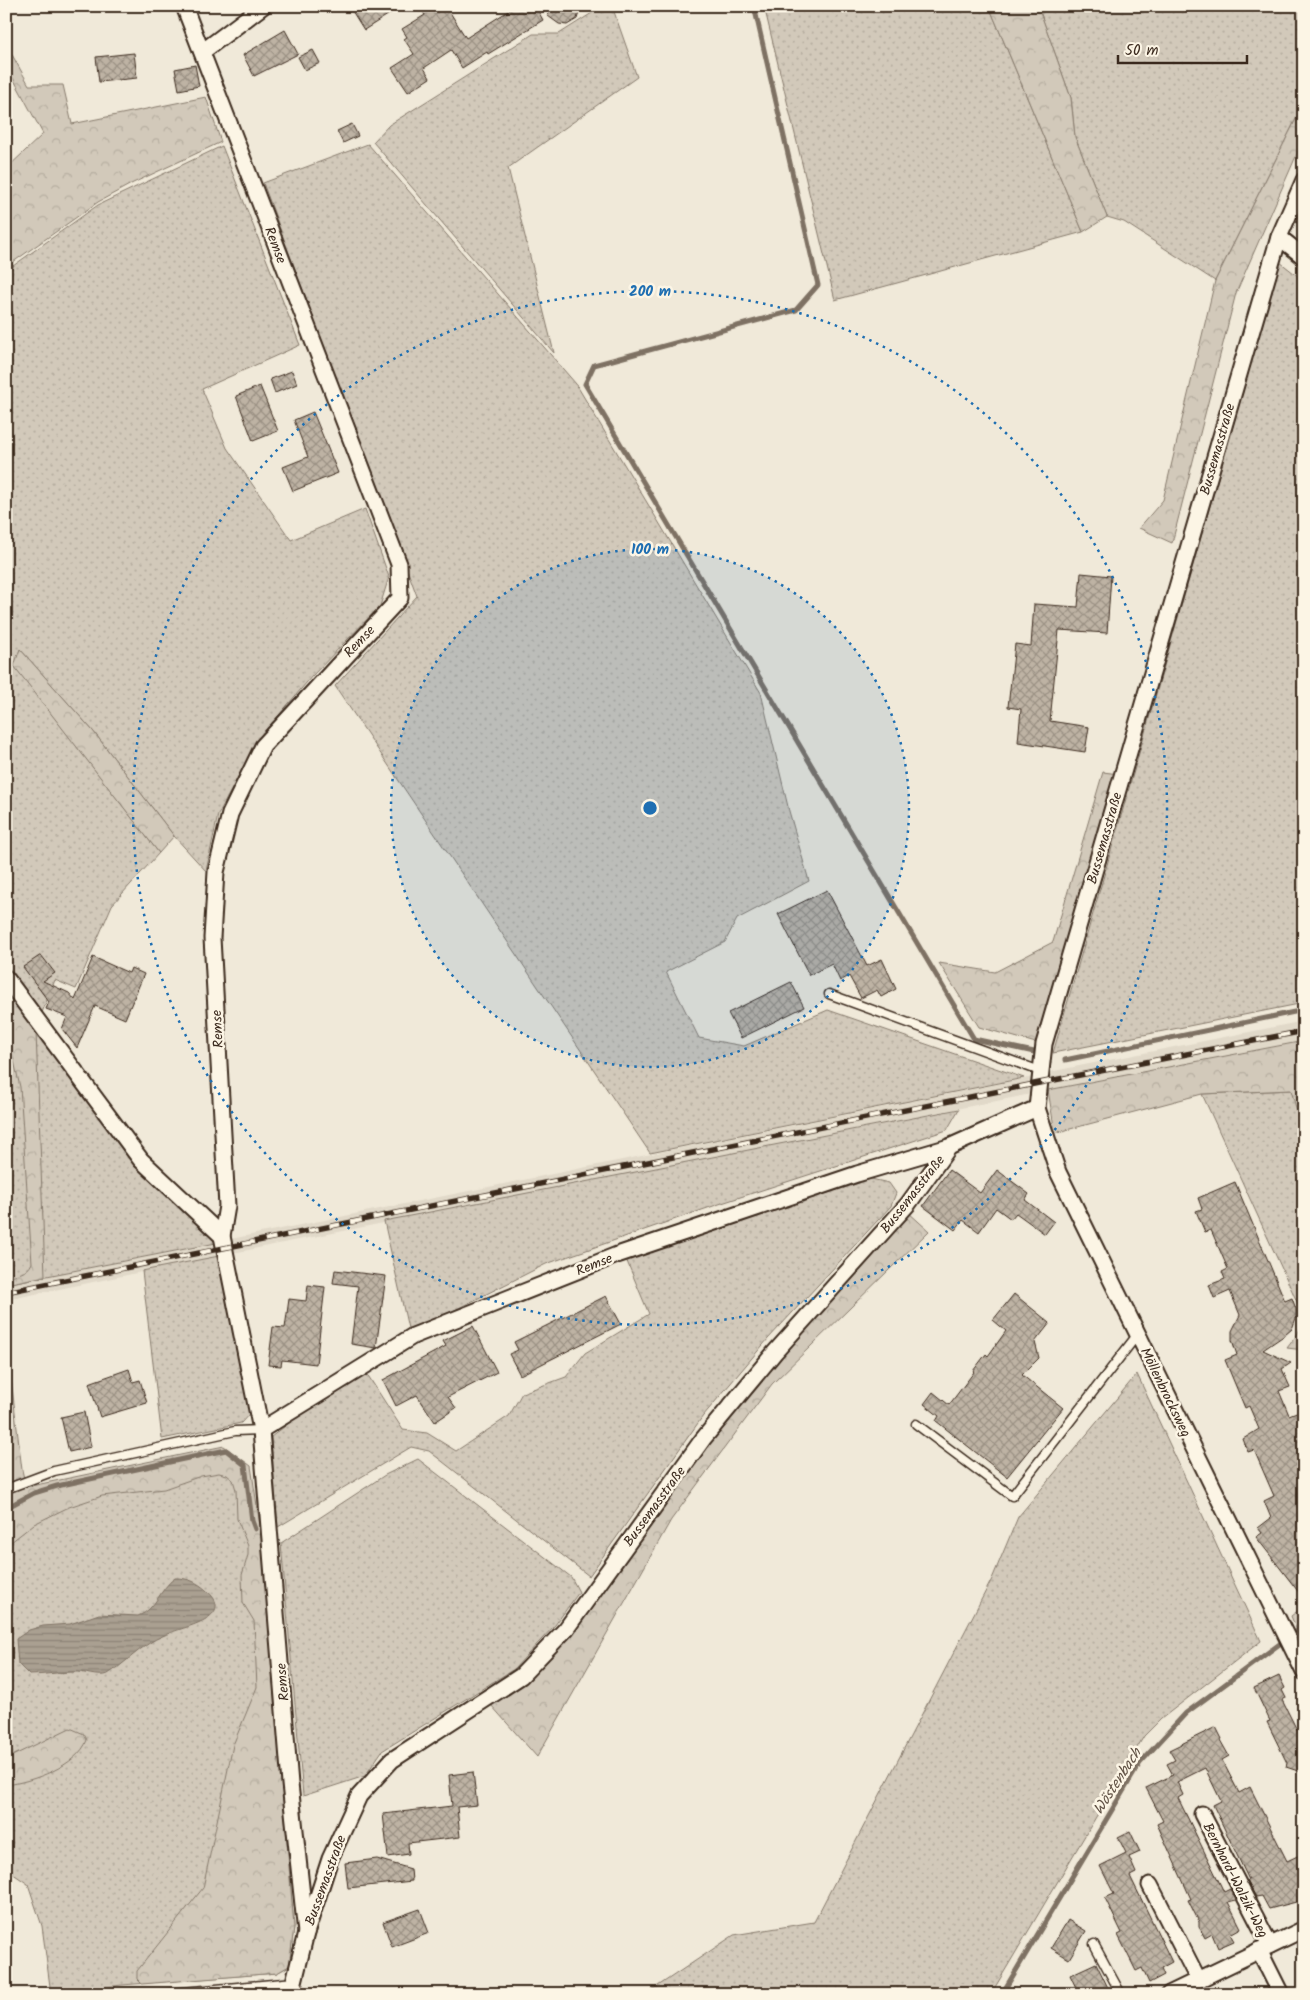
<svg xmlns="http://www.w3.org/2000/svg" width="1310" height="2000" font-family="Kalam,sans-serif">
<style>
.built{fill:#e1d9c9}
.grass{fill:url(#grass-dots);stroke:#867a6c}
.forest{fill:url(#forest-crowns);stroke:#867a6c}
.water{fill:url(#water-rules);stroke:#7e7163}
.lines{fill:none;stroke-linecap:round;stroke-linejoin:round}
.stream{stroke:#7e7163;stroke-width:5}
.building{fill:url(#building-cross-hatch);stroke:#3b2a1e}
.lane-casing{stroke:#3b2a1e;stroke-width:11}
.street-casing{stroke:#3b2a1e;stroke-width:19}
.lane{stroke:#fcf5e5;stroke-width:8}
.street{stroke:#fcf5e5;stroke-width:15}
.rail-casing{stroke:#3b2a1e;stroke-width:5.5}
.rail{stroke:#fcf5e5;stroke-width:4;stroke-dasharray:11;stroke-linecap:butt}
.ring{fill:none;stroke:#1f6fb2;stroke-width:2.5;stroke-dasharray:2.5 5}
.labels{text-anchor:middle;stroke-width:5;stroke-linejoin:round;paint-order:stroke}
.street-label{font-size:14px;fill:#3b2a1e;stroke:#fcf5e5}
.water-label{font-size:15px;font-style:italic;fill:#625346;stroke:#fcf5e5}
.centre{fill:#1f6fb2;stroke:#fcf5e5;stroke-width:2.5}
.ring-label{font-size:15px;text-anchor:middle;font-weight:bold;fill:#1f6fb2;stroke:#fcf5e5;stroke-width:5;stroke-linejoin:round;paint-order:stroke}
</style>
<defs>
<pattern id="grass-dots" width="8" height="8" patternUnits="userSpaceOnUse" patternTransform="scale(1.25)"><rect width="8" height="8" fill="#d2c9ba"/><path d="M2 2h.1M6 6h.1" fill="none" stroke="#b5ad9f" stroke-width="1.8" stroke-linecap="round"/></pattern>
<pattern id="forest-crowns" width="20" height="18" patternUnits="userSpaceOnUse" patternTransform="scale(1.25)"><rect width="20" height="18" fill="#d2c9ba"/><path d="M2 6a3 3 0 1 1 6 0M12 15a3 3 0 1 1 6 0" fill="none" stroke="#b5ad9f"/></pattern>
<pattern id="water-rules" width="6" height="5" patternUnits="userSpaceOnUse" patternTransform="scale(1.25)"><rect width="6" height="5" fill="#aaa091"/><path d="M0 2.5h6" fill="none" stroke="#8c8376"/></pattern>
<pattern id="building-cross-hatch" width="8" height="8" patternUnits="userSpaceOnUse" patternTransform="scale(1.25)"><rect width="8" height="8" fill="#beb3a4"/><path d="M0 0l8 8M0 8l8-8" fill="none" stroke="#9c9285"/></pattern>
</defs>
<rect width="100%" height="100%" fill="#f0e9d9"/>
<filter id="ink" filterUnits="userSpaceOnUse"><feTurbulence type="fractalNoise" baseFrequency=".02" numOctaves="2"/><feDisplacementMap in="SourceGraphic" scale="10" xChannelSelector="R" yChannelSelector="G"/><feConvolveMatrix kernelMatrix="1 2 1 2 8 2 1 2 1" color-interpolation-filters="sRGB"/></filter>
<g filter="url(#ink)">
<g class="built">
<polygon points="1304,1021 1304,1041 1048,1090 1049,1072"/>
<polygon points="1033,1077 1031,1094 233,1253 231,1239"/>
<polygon points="216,1243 219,1256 6,1300 6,1284"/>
</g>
<g class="grass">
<polygon points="603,6 612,6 637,77 508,168 554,353 373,142 389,125 533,34 559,34"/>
<polygon points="764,6 989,6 1083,232 835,300"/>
<polygon points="1038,6 1304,6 1304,103 1215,281 1124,222 1107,217 1075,137 1071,98"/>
<polygon points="368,144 576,384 761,693 789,811 809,881 737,919 725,942 666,972 699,1038 744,1046 828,1010 1024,1078 650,1153 335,686 417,596 263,183"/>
<polygon points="222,146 300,345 202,389 227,448 291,540 365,509 389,577 380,606 312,676 257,741 218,815 206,871 174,836 93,731 20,649 15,666 159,853 112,905 76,989 55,980 41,1015 6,967 6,271 98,205"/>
<polygon points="1280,262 1304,281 1304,1003 1053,1053"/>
<polygon points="6,992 152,1182 206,1230 216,1243 6,1284"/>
<polygon points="1292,1090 1304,1137 1304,1317 1202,1094"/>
<polygon points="959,1109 947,1130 725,1202 546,1264 409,1333 384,1221"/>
<polygon points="871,1179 889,1183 896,1193 891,1206 768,1339 703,1416 589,1576 429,1451 411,1447 278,1527 271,1437 293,1420 367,1374 403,1430 427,1433 456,1451 509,1416 522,1393 566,1377 585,1353 649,1314 626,1259"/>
<polygon points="219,1256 251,1412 241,1423 162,1439 142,1271"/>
<polygon points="1304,1320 1304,1350 1287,1348 1297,1335"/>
<polygon points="1137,1374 1261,1641 1161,1719 1144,1736 991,1994 646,1994 734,1935 814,1922 992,1579 1018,1517"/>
<polygon points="223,1455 262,1539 294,1927 289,1966 277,1973 122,1985 51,1994 42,1926 28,1884 6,1869 6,1511"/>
<polygon points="418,1459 571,1577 579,1592 555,1625 514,1669 382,1751 365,1776 303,1796 281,1543 385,1475"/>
<polygon points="272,1988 277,1991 279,1994 214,1994"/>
</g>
<g class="forest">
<polygon points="989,6 1038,6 1071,98 1075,137 1107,217 1083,232"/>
<polygon points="6,44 29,85 63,85 72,124 206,97 221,142 133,183 98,202 6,267 6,169 43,134 6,65"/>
<polygon points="1304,103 1304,138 1236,293 1172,543 1139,528 1163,500 1215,281"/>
<polygon points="20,649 93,731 174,836 159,853 14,666"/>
<polygon points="1103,772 1119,774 1036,1043 979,1027 939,963 995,972 1053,942"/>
<path d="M 6,992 L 36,1032 L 45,1276 L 6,1284 L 6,1277 C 17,1274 27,1274 32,1263 L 20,1087 L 6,1026 Z"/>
<polygon points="1304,1041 1304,1137 1291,1090 1202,1094 1055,1133 1048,1090"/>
<polygon points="908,1212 929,1231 772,1384 671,1520 537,1757 491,1705 527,1680 732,1413 800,1331"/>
<polygon points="6,1337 22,1470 26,1487 224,1446 251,1466 262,1539 294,1927 289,1966 277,1973 142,1984 137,1979 137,1971 203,1888 233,1745 257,1687 254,1621 243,1603 242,1575 248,1555 248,1546 237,1519 236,1490 233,1480 227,1475 219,1473 201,1476 164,1489 102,1496 69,1507 34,1524 6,1546"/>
<polygon points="1304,1606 1304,1639 1301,1641 1291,1616"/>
<path d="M 70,1728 L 84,1734 L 87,1740 C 78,1766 31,1782 6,1785 L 6,1759 Z"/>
</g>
<path class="water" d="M 175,1578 C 188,1578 197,1582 206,1590 C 237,1616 188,1626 172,1632 C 165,1635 157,1638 151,1642 C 136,1651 123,1665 108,1674 C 96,1678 85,1671 73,1672 C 58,1672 44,1675 29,1675 L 18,1664 L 16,1639 L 29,1630 L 43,1626 L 70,1624 L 99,1614 L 138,1616 C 156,1610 160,1588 175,1578 Z"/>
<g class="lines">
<g class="stream">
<polyline points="754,6 818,285 796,310 594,365 585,384 974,1039 1034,1052"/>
<polyline points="6,269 11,266"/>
<polyline points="1065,1060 1304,1010"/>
<polyline points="6,1508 34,1493 57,1486 226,1450 245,1465 252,1521 255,1529"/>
<polyline points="1002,1994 1140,1763 1186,1713 1304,1626"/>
</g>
</g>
<g class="building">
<polygon points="349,6 402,6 364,30"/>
<polygon points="419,6 446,6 466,38 516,6 535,6 543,20 488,54 487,52 462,68 451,50 424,68 430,78 408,92 392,68 414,54 404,39 407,37 402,29 425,15"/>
<polygon points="552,6 581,6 577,19 567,25 559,24 548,16"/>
<polygon points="285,30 298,54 254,76 243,55"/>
<polygon points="313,50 320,63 305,70 298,57"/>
<polygon points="134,53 137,78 99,82 96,57"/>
<polygon points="195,65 199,86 179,90 175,69"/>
<polygon points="352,124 358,136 343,143 337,131"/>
<polygon points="292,371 297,384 275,393 270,379"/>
<polygon points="260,386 278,431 253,441 236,396"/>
<polygon points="313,412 338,473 293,491 283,467 308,457 294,420"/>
<polygon points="1081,573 1111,576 1107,633 1059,630 1050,721 1089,727 1085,752 1018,742 1021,709 1008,707 1015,644 1031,646 1034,604 1078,607"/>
<polygon points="827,890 867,966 882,959 896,989 881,997 877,990 861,998 849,976 840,981 832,964 809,975 778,914"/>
<polygon points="41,955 55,973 43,981 69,993 75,1000 93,957 129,973 131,968 144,974 125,1019 95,1006 77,1048 62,1029 67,1017 46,1009 49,1002 23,967"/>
<polygon points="791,982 804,1007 741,1038 728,1013"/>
<polygon points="949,1170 980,1193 997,1170 1029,1194 1025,1200 1054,1222 1045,1234 1016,1213 1011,1219 996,1208 979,1232 963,1220 955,1230 923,1206"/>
<polygon points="1235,1182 1285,1301 1292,1298 1296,1309 1296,1318 1292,1329 1285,1335 1263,1350 1291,1363 1282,1369 1290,1387 1279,1391 1289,1415 1304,1409 1304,1599 1256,1537 1262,1533 1258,1528 1271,1518 1264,1501 1274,1496 1254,1450 1248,1452 1243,1439 1259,1429 1249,1406 1245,1408 1225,1360 1237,1355 1232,1340 1232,1331 1240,1315 1230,1291 1214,1298 1209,1285 1225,1279 1222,1272 1228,1269 1211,1230 1205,1232 1196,1211 1202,1209 1198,1198"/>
<polygon points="335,1270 386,1276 376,1348 351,1344 358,1286 333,1283"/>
<polygon points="308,1285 325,1287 316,1364 282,1360 281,1366 268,1365 273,1327 285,1328 289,1299 306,1301"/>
<polygon points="1014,1294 1050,1323 1035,1342 1039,1358 1022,1375 1063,1408 1007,1477 936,1421 939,1416 924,1404 933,1392 949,1405 974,1372 973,1371 986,1354 988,1356 1006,1331 993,1320"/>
<polygon points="606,1296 621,1324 520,1375 509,1354 518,1350 514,1342"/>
<polygon points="473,1326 497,1372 448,1397 456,1408 435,1422 417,1395 396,1406 383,1380 446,1346 443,1341"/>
<polygon points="129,1369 133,1382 140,1380 147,1403 100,1417 89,1383"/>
<polygon points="84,1412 91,1447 69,1452 61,1417"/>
<polygon points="1279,1676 1285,1688 1282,1690 1286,1698 1282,1700 1304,1744 1304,1773 1286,1767 1287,1763 1267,1722 1270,1721 1254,1688"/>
<polygon points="1216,1727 1222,1739 1220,1740 1229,1756 1222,1760 1239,1793 1250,1787 1287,1861 1304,1853 1304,1900 1269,1909 1262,1896 1256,1897 1247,1881 1249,1880 1213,1805 1221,1801 1205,1768 1177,1782 1183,1795 1178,1798 1203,1849 1224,1892 1230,1889 1236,1900 1228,1902 1241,1928 1230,1934 1234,1941 1218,1948 1212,1934 1205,1938 1199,1927 1199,1922 1188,1900 1191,1899 1157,1824 1163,1821 1146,1788 1173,1775 1167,1764 1175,1760 1169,1750"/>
<polygon points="473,1772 477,1805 457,1807 460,1837 408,1843 409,1854 388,1857 383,1814 452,1806 449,1775"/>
<polygon points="1130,1831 1140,1852 1129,1857 1136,1873 1130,1876 1172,1962 1161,1968 1164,1975 1149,1983 1142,1968 1136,1971 1118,1935 1122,1933 1105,1898 1114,1894 1100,1866 1126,1853 1118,1837"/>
<polygon points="377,1859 411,1869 412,1881 348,1888 345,1863"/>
<polygon points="420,1909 429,1933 392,1947 383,1922"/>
<polygon points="1068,1920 1086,1931 1069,1959 1051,1948"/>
<polygon points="1096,1963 1111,1994 1079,1994 1070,1975"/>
</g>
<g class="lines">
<defs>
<g id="lane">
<polyline points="829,994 1040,1071"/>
<polyline points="916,1424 1012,1496 1138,1334"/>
<polyline points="6,1489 54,1471 235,1431 261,1430"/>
<polyline points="1094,1944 1121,1994"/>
<polyline points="161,1994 294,1982"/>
</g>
<g id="street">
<polyline points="184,6 399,564 400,598 263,746 230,814 216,872 212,938 227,1206 222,1236 261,1430 290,1784 306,1933"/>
<polyline points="202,52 263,6"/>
<polyline points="1304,180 1279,237 1044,1044 1037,1108 1058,1172 1304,1672"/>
<polyline points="1279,237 1304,257"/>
<polyline points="6,978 141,1160 222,1236"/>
<polyline points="261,1430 413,1336 617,1255 857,1174 949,1147 1037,1108"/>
<polyline points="1202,1814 1270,1945"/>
<polyline points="1150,1885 1198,1979"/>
<polyline points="1259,1950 1281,1994"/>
<polyline points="291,1994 306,1933 330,1859 359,1796 392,1760 521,1676 566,1629 703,1439 775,1352 908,1204 949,1147"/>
<polyline points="1169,1994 1304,1929"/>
</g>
</defs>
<use href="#lane" class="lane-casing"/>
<use href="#street" class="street-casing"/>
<use href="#lane" class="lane"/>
<use href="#street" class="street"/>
<defs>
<polyline id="rail" points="6,1292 1039,1083 1304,1031"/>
</defs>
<use href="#rail" class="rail-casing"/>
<use href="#rail" class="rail"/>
</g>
</g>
<circle cx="650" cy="808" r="259" fill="#1f6fb2" fill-opacity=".12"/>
<g class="ring">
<circle cx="650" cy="808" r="259"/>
<circle cx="650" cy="808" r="517"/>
</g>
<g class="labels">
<g class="street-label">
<text transform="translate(276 245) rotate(69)" y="5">Remse</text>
<text transform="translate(1217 449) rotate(-74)" y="5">Bussemasstraße</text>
<text transform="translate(359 641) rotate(-47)" y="5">Remse</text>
<text transform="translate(1104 838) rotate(-74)" y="5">Bussemasstraße</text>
<text transform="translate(217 1029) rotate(-93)" y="5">Remse</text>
<text transform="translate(912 1194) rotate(-52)" y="5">Bussemasstraße</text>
<text transform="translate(594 1264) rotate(-22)" y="5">Remse</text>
<text transform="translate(1166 1392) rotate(64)" y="5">Möllenbrocksweg</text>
<text transform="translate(654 1506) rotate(-54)" y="5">Bussemasstraße</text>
<text transform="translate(282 1682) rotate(-95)" y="5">Remse</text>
<text transform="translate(325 1880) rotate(-70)" y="5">Bussemasstraße</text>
<text transform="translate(1236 1880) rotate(63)" y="5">Bernhard-Walzik-Weg</text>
</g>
<g class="water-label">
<text transform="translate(1117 1781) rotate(-57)" y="5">Wöstenbach</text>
</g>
</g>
<circle cx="650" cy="808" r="8" class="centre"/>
<g class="ring-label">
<text x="650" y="296">200 m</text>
<text x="650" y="554">100 m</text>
</g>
<rect width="1310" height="2000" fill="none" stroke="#fcf5e5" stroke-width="25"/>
<rect x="12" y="12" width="1285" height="1975" fill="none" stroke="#3b2a1e" stroke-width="2" filter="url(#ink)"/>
<path d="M1118 55v8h129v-8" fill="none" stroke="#3b2a1e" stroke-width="2.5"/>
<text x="1125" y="55" font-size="15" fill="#3b2a1e" stroke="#fcf5e5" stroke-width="4" paint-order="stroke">50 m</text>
</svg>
